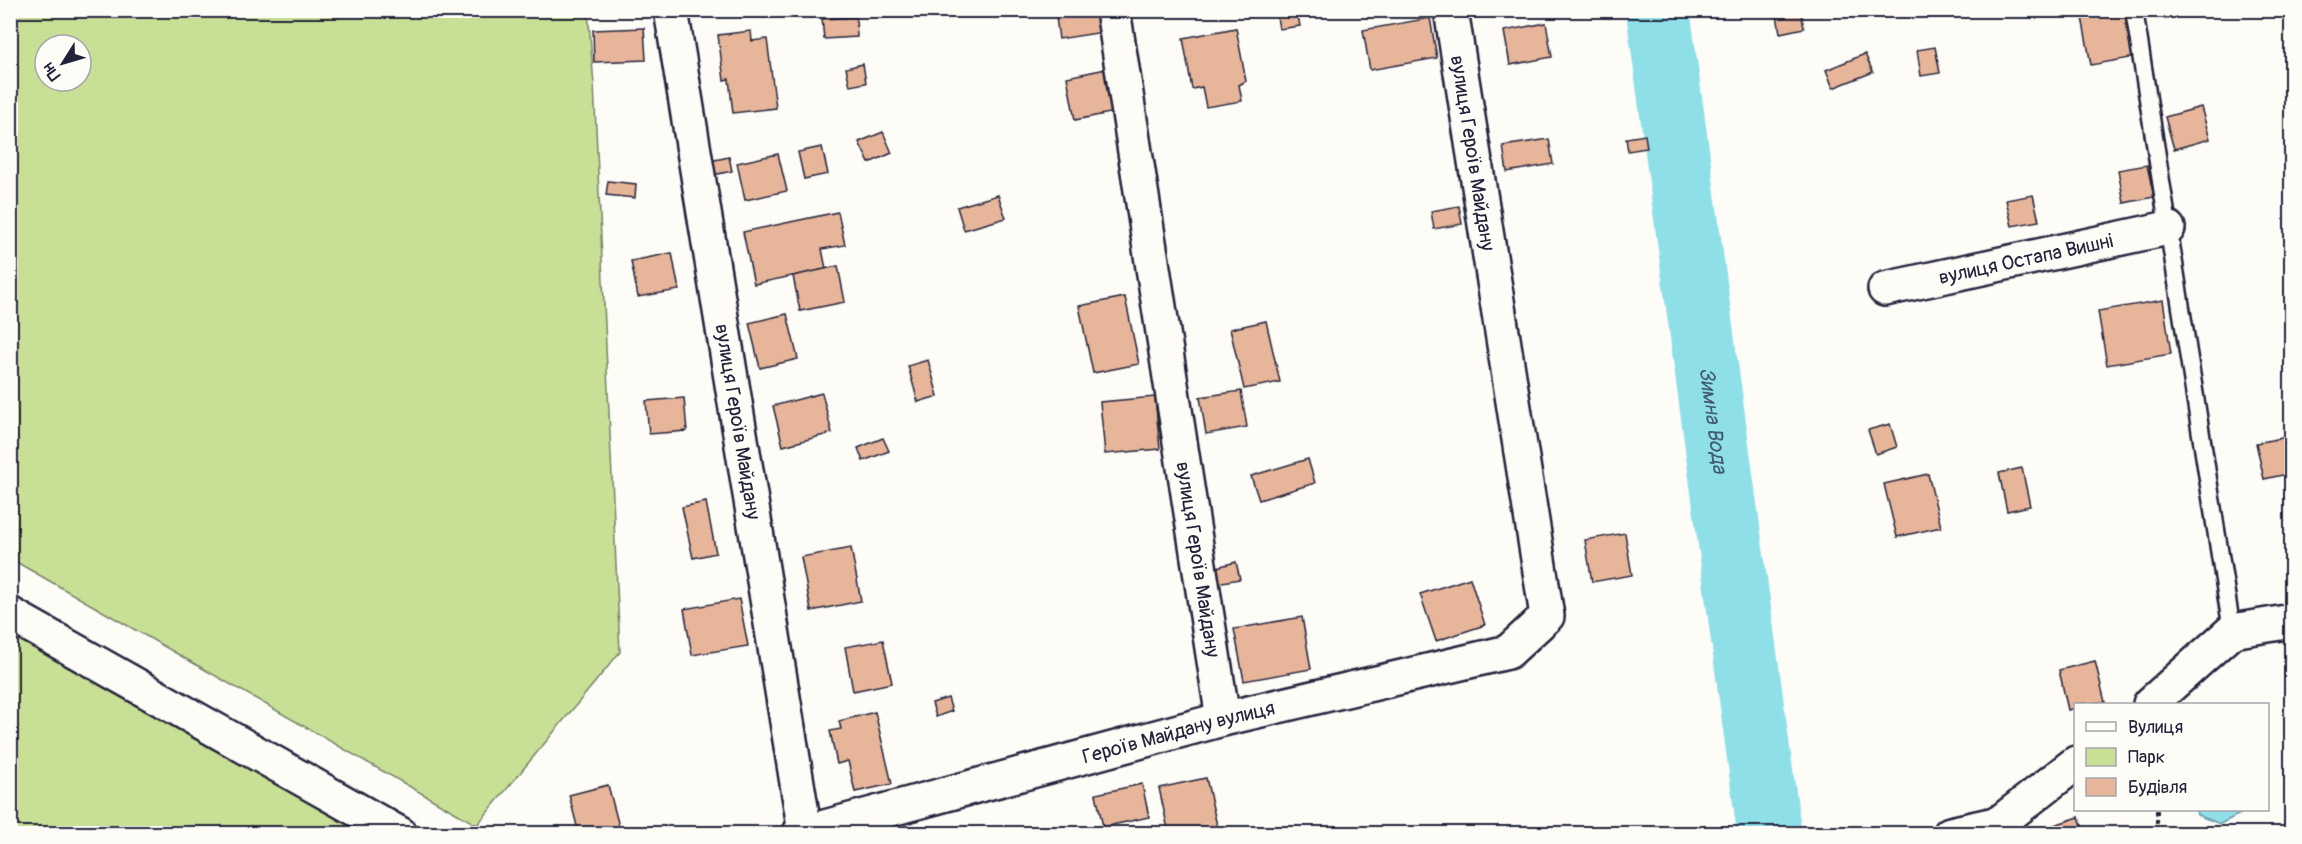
<svg xmlns="http://www.w3.org/2000/svg" width="2302" height="844" font-family="Pangolin,sans-serif">
<style>
.green{fill:#c8e096;stroke:#758168;stroke-width:1.5;fill-rule:evenodd}
.water{fill:#8edfe8;stroke:#6393a3;stroke-width:1.5}
.lines{fill:none;stroke-linecap:round;stroke-linejoin:round}
.river{stroke:#8edfe8;stroke-width:64}
.building{fill:#e7b599;stroke:#22223b;stroke-width:1.5}
.lane-casing{stroke:#22223b;stroke-width:21}
.street-casing{stroke:#22223b;stroke-width:38}
.secondary-casing{stroke:#22223b;stroke-width:38}
.path{stroke:#22223b;stroke-width:4;stroke-dasharray:4.5 4.5;stroke-linecap:butt}
.lane{stroke:#fdfcf7;stroke-width:16}
.street{stroke:#fdfcf7;stroke-width:33}
.secondary{stroke:#fdfcf7;stroke-width:33}
.labels{text-anchor:middle;stroke-width:6;stroke-linejoin:round;paint-order:stroke}
.street-label{font-size:20px;fill:#22223b;stroke:#fdfcf7}
.water-label{font-size:21px;font-style:italic;fill:#425b6f;stroke:#fdfcf7}
</style>
<rect width="100%" height="100%" fill="#fdfcf7"/>
<filter id="ink" filterUnits="userSpaceOnUse"><feTurbulence type="fractalNoise" baseFrequency=".0167" numOctaves="2"/><feDisplacementMap in="SourceGraphic" scale="12" xChannelSelector="R" yChannelSelector="G"/><feConvolveMatrix kernelMatrix="1 2 1 2 8 2 1 2 1" color-interpolation-filters="sRGB"/></filter>
<g filter="url(#ink)">
<g class="green">
<path d="M 11,10 L 588,11 L 594,85 L 620,652 L 477,825 L 11,559 ZM 45,45 L 81,45 L 81,81 L 45,81 Z"/>
<polygon points="10,623 389,833 11,833"/>
</g>
<polygon class="water" points="2196,810 2248,810 2220,824 2197,815"/>
<g class="lines">
<path class="river" id="s1" d="M 1658,10 L 1769,831"/>
</g>
<g class="building">
<polygon points="1055,10 1100,10 1104,32 1059,39"/>
<polygon points="1276,10 1297,10 1300,26 1279,29"/>
<polygon points="2091,10 2127,10 2136,57 2091,65 2081,12"/>
<polygon points="2164,10 2190,10 2190,11 2166,18"/>
<polygon points="1801,11 1804,28 1780,33 1777,15"/>
<polygon points="856,17 857,37 824,39 822,19"/>
<polygon points="1430,18 1437,58 1370,70 1363,30"/>
<polygon points="1546,23 1552,57 1510,65 1504,31"/>
<polygon points="644,28 646,60 594,62 593,30"/>
<polygon points="1236,28 1246,81 1239,85 1242,101 1206,107 1202,87 1192,89 1183,38"/>
<polygon points="751,31 752,41 767,39 776,108 733,113 729,79 724,80 718,35"/>
<polygon points="1935,47 1940,73 1921,76 1917,50"/>
<polygon points="1865,54 1873,72 1833,88 1826,70"/>
<polygon points="863,64 866,83 850,86 846,68"/>
<polygon points="1106,69 1115,112 1075,120 1067,77"/>
<polygon points="2201,107 2210,139 2174,149 2165,117"/>
<polygon points="883,132 892,153 869,163 859,142"/>
<polygon points="1645,135 1647,148 1628,151 1626,138"/>
<polygon points="1549,139 1553,164 1507,172 1503,146"/>
<polygon points="822,147 828,174 804,179 798,152"/>
<polygon points="778,154 787,191 745,200 737,163"/>
<polygon points="729,157 732,171 713,175 710,161"/>
<polygon points="2147,165 2154,197 2124,203 2118,170"/>
<polygon points="608,181 636,184 635,198 606,195"/>
<polygon points="998,195 1006,218 964,230 957,207"/>
<polygon points="2033,195 2039,221 2012,226 2006,200"/>
<polygon points="1459,206 1462,224 1434,229 1431,211"/>
<polygon points="838,212 845,245 822,249 826,269 754,284 743,232"/>
<polygon points="672,253 679,290 638,297 631,261"/>
<polygon points="838,266 845,302 800,311 793,276"/>
<polygon points="1125,297 1139,364 1093,373 1079,306"/>
<polygon points="2163,300 2171,354 2107,365 2098,311"/>
<polygon points="787,314 798,359 760,368 749,323"/>
<polygon points="1266,321 1280,382 1244,389 1230,329"/>
<polygon points="928,360 938,396 918,402 908,366"/>
<polygon points="1241,391 1247,427 1206,434 1200,397"/>
<polygon points="822,393 832,433 783,446 773,406"/>
<polygon points="1155,397 1160,449 1105,454 1100,402"/>
<polygon points="684,398 687,431 649,434 646,401"/>
<polygon points="1890,424 1897,447 1876,454 1868,430"/>
<polygon points="2292,436 2292,473 2264,479 2256,443"/>
<polygon points="883,438 889,451 863,461 858,448"/>
<polygon points="1308,459 1315,483 1259,500 1251,476"/>
<polygon points="2022,468 2030,506 2007,511 1999,473"/>
<polygon points="1928,474 1941,527 1897,537 1884,484"/>
<polygon points="706,502 716,553 693,558 682,507"/>
<polygon points="1625,533 1632,575 1592,582 1585,540"/>
<polygon points="851,548 861,601 811,611 801,557"/>
<polygon points="1236,562 1240,579 1217,583 1213,568"/>
<polygon points="1470,578 1485,625 1436,641 1420,594"/>
<polygon points="739,599 748,646 692,655 684,609"/>
<polygon points="1302,617 1311,669 1244,681 1234,629"/>
<polygon points="883,640 892,683 853,691 845,647"/>
<polygon points="2095,661 2105,702 2076,704 2076,708 2068,710 2059,670"/>
<polygon points="948,698 952,711 936,717 932,703"/>
<polygon points="875,712 892,784 855,792 848,761 837,764 830,731 841,729 839,721"/>
<polygon points="1206,778 1219,834 1169,834 1159,788"/>
<polygon points="1142,784 1149,817 1103,827 1096,794"/>
<polygon points="608,785 621,834 579,834 569,795"/>
<polygon points="2079,817 2085,834 2056,834 2054,825"/>
</g>
<g class="lines">
<defs>
<polyline id="lane" points="2134,10 2232,631"/>
<g id="street">
<path id="s2" d="M 671,10 L 805,832"/>
<path id="s3" d="M 1113,10 L 1223,719"/>
<path id="s4" d="M 1885,289 L 2168,228"/>
<polyline points="2150,704 2232,631 2292,621"/>
<path id="s5" d="M 799,834 L 1223,719 L 1508,652 L 1547,616 L 1451,10"/>
<polyline points="1950,834 1999,823 2076,763"/>
</g>
<polyline id="secondary" points="10,614 400,834"/>
</defs>
<use href="#lane" class="lane-casing"/>
<use href="#street" class="street-casing"/>
<use href="#secondary" class="secondary-casing"/>
<polyline class="path" points="2157,810 2157,834"/>
<use href="#lane" class="lane"/>
<use href="#street" class="street"/>
<use href="#secondary" class="secondary"/>
</g>
</g>
<g class="labels">
<g class="street-label">
<text transform="translate(1473 153) rotate(81)" y="7">вулиця Героїв Майдану</text>
<text dy="7" stroke="none"><textPath href="#s4" startOffset="144">вулиця Остапа Вишні</textPath></text>
<text dy="7" stroke="none"><textPath href="#s2" startOffset="417">вулиця Героїв Майдану</textPath></text>
<text dy="7" stroke="none"><textPath href="#s3" startOffset="556">вулиця Героїв Майдану</textPath></text>
<text dy="7" stroke="none"><textPath href="#s5" startOffset="393">Героїв Майдану вулиця</textPath></text>
</g>
<g class="water-label">
<text dy="7" stroke="none"><textPath href="#s1" startOffset="414">Зимна Вода</textPath></text>
</g>
</g>
<rect width="2302" height="844" fill="none" stroke="#fdfcf7" stroke-width="36"/>
<rect x="18" y="18" width="2266" height="808" fill="none" stroke="#22223b" stroke-width="2" filter="url(#ink)"/>
<rect x="2074" y="703" width="195" height="108" fill="#fdfcf7" stroke="#a5a5ac" stroke-width="1.5"/>
<rect x="2086" y="722" width="30" height="9" fill="#fdfcf7" stroke="#a5a5ac" stroke-width="1.5"/>
<text x="2128" y="733" font-size="18" fill="#22223b">Вулиця</text>
<rect x="2086" y="748" width="30" height="18" fill="#c8e096" stroke="#a5a5ac" stroke-width="1.5"/>
<text x="2128" y="763" font-size="18" fill="#22223b">Парк</text>
<rect x="2086" y="778" width="30" height="18" fill="#e7b599" stroke="#a5a5ac" stroke-width="1.5"/>
<text x="2128" y="793" font-size="18" fill="#22223b">Будівля</text>
<g transform="translate(63 63) rotate(233)"><circle r="28" fill="#fdfcf7" stroke="#a5a5ac" stroke-width="1.5"/>
<path d="M0-4.5L10 22L0 15L-10 22Z" fill="#22223b"/>
<text y="-9" font-size="16" font-weight="bold" text-anchor="middle" fill="#22223b">Пн</text>
</g>
</svg>
